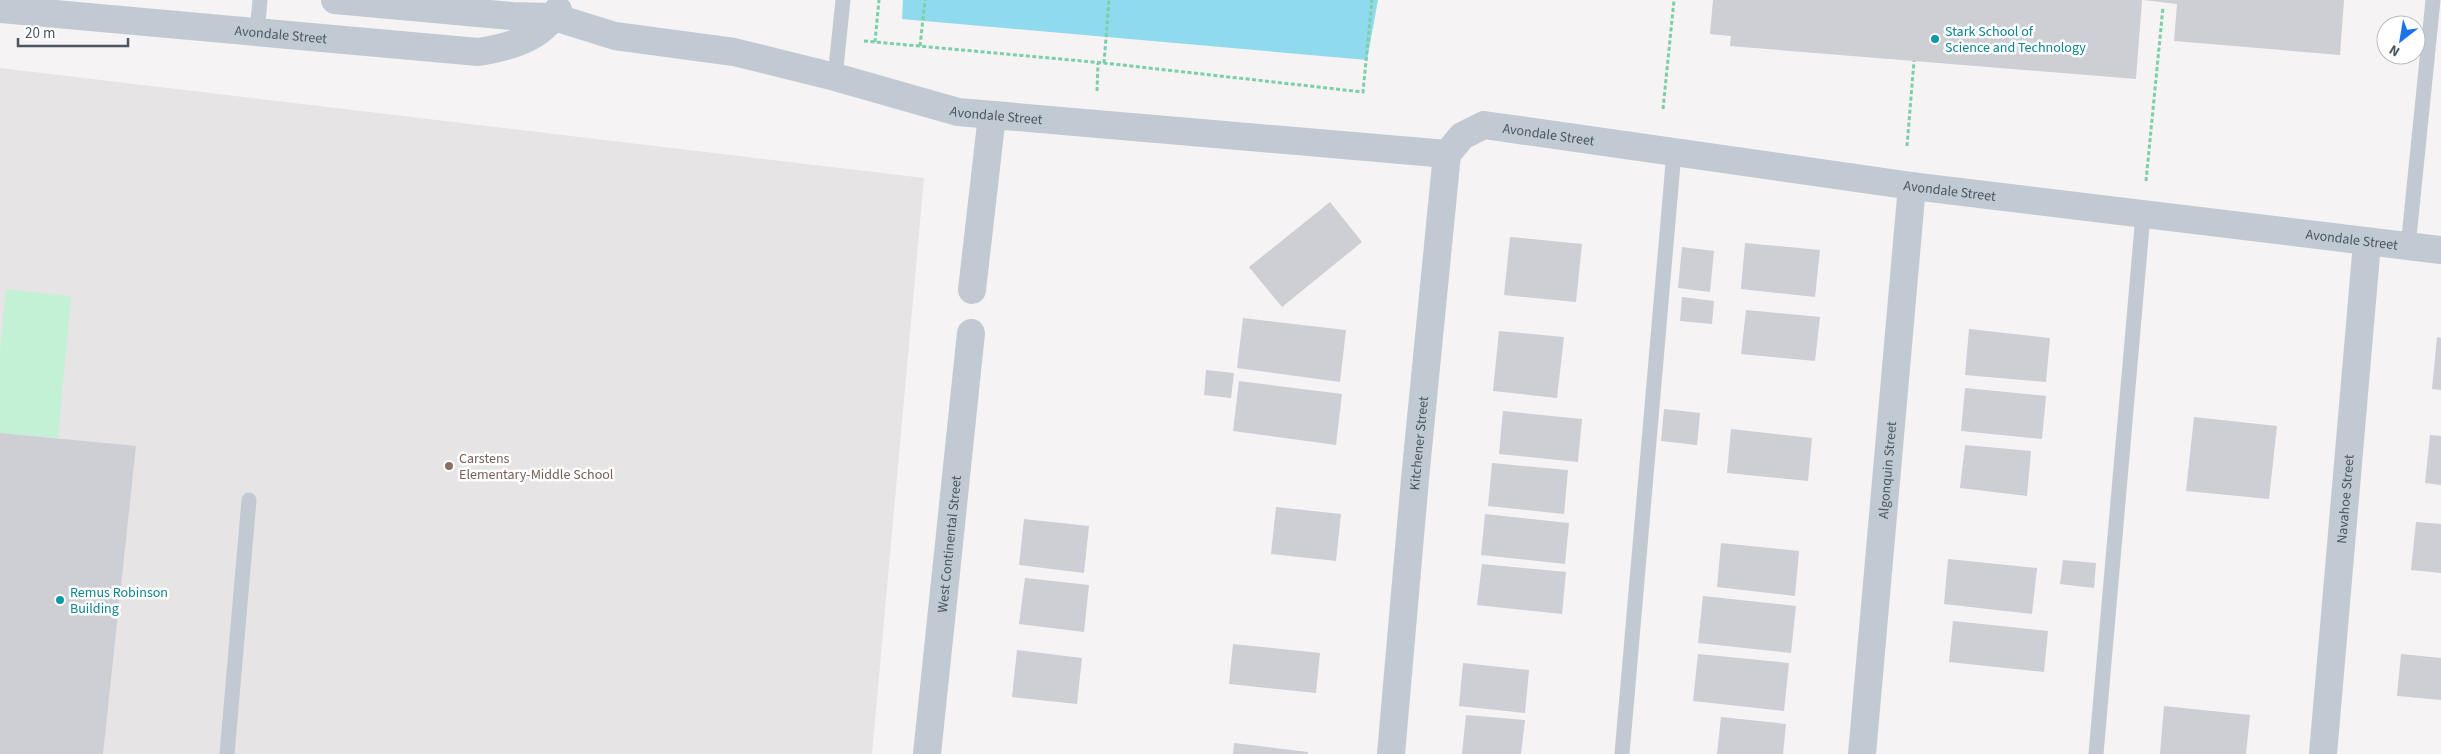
<svg xmlns="http://www.w3.org/2000/svg" width="2441" height="754" font-family="'Source Sans 3',sans-serif">
<style>
.education{fill:#e6e4e5}
.green{fill:#c3f1d5}
.water{fill:#90daee}
.building{fill:#cdcfd5}
.lines{fill:none;stroke-linecap:round;stroke-linejoin:round}
.path{stroke:#7ad0a6;stroke-width:3;stroke-dasharray:4 2.5;stroke-linecap:butt}
.lane{stroke:#c1cad2;stroke-width:15}
.street{stroke:#c1cad2;stroke-width:28}
.culture-dot{fill:#0f9aa8;stroke:#fff;stroke-width:2}
.education-dot{fill:#8d6e63;stroke:#fff;stroke-width:2}
.labels{text-anchor:middle;stroke-width:5;stroke-linejoin:round;paint-order:stroke}
.culture-label{font-size:14px;fill:#0d838f;stroke:#fff;text-anchor:start}
.street-label{font-size:14px;fill:#4a5661;stroke:#fff}
.education-label{font-size:14px;fill:#785e54;stroke:#fff;text-anchor:start}
</style>
<rect width="100%" height="100%" fill="#f5f3f3"/>
<polygon class="education" points="0,68 924,178 872,754 0,754"/>
<polygon class="green" points="6,289 71,296 58,438 0,433 0,352"/>
<polygon class="water" points="903,0 1378,0 1367,60 902,19"/>
<g class="building">
<polygon points="1713,0 2142,0 2136,79 1730,46 1731,36 1710,34"/>
<polygon points="2143,0 2344,0 2340,55 2174,41 2177,4"/>
<polygon points="1330,202 1362,242 1282,307 1249,267"/>
<polygon points="1510,237 1582,244 1576,302 1504,295"/>
<polygon points="1745,243 1820,250 1815,297 1741,289"/>
<polygon points="1682,247 1714,251 1710,292 1678,288"/>
<polygon points="1682,297 1714,301 1712,324 1680,321"/>
<polygon points="1746,310 1820,317 1815,361 1741,354"/>
<polygon points="1243,318 1346,330 1340,382 1237,368"/>
<polygon points="1969,329 2050,338 2046,382 1965,375"/>
<polygon points="1499,331 1564,337 1557,398 1493,391"/>
<polygon points="2437,337 2441,338 2441,390 2432,389"/>
<polygon points="1206,370 1234,373 1231,398 1204,395"/>
<polygon points="1239,381 1342,394 1336,445 1233,431"/>
<polygon points="1965,388 2046,396 2042,439 1961,431"/>
<polygon points="1664,409 1700,413 1697,445 1661,441"/>
<polygon points="1503,411 1582,419 1578,462 1499,454"/>
<polygon points="2194,417 2277,426 2269,499 2186,491"/>
<polygon points="1731,429 1812,438 1808,481 1727,473"/>
<polygon points="0,433 136,446 103,754 0,754"/>
<polygon points="2430,435 2441,436 2441,485 2425,483"/>
<polygon points="1965,445 2031,451 2027,496 1960,488"/>
<polygon points="1492,463 1568,470 1564,514 1488,506"/>
<polygon points="1276,507 1341,514 1336,561 1271,554"/>
<polygon points="1485,514 1569,523 1565,564 1481,555"/>
<polygon points="1024,519 1089,526 1084,573 1019,565"/>
<polygon points="2416,522 2441,524 2441,573 2411,570"/>
<polygon points="1721,543 1799,551 1795,596 1717,587"/>
<polygon points="1948,559 2037,568 2032,614 1944,604"/>
<polygon points="2063,560 2096,563 2094,588 2060,584"/>
<polygon points="1482,564 1566,572 1562,614 1477,605"/>
<polygon points="1025,578 1089,585 1084,632 1019,624"/>
<polygon points="1703,596 1796,606 1791,653 1698,643"/>
<polygon points="1953,621 2048,631 2044,672 1949,662"/>
<polygon points="1233,644 1320,653 1316,693 1229,684"/>
<polygon points="1017,650 1082,658 1077,704 1012,697"/>
<polygon points="1698,654 1789,663 1784,711 1693,701"/>
<polygon points="2401,654 2441,658 2441,700 2397,696"/>
<polygon points="1463,663 1529,670 1525,713 1459,706"/>
<polygon points="2164,706 2250,715 2246,754 2160,754"/>
<polygon points="1466,715 1525,720 1521,754 1462,754"/>
<polygon points="1721,717 1786,724 1783,754 1717,754"/>
<polygon points="1234,743 1308,752 1308,754 1233,754"/>
</g>
<g class="lines">
<g class="path">
<polyline points="864,41 1104,63 1363,92 1372,0"/>
<polyline points="875,42 879,0"/>
<polyline points="920,46 925,0"/>
<polyline points="1104,63 1109,0"/>
<polyline points="1097,91 1098,63"/>
<polyline points="1663,109 1674,0"/>
<polyline points="1907,146 1914,61"/>
<polyline points="2146,181 2163,7"/>
</g>
<g class="lane">
<polyline points="257,33 260,0"/>
<polyline points="835,77 843,0"/>
<polyline points="2408,247 2433,0"/>
<polyline points="227,754 249,500"/>
<polyline points="1622,754 1674,152"/>
<polyline points="2096,754 2143,215"/>
</g>
<g class="street">
<path id="s1" d="M 335,0 L 512,16 L 554,17 L 615,36 L 734,52 L 835,77 L 958,112 L 1447,154"/>
<path id="s2" d="M 0,9 L 478,52 C 509,47 541,39 558,10"/>
<polyline points="972,290 992,115"/>
<path id="s3" d="M 927,754 L 971,333"/>
<path id="s4" d="M 1391,754 L 1415,479 L 1447,154 L 1462,136 L 1484,125 L 1912,186 L 2441,250"/>
<path id="s5" d="M 1862,754 L 1912,186"/>
<path id="s6" d="M 2323,754 L 2367,243"/>
</g>
</g>
<g class="culture-dot">
<circle cx="1935" cy="39" r="5"/>
<circle cx="60" cy="600" r="5"/>
</g>
<circle class="education-dot" cx="449" cy="466" r="5"/>
<g class="labels">
<g class="culture-label">
<text x="1945" y="36">Stark School of<tspan x="1945" dy="16">Science and Technology</tspan></text>
<text x="70" y="597">Remus Robinson<tspan x="70" dy="16">Building</tspan></text>
</g>
<g class="street-label">
<text dy="5" stroke="none"><textPath href="#s2" startOffset="282">Avondale Street</textPath></text>
<text dy="5" stroke="none"><textPath href="#s1" startOffset="674">Avondale Street</textPath></text>
<text dy="5" stroke="none"><textPath href="#s4" startOffset="716">Avondale Street</textPath></text>
<text dy="5" stroke="none"><textPath href="#s4" startOffset="1121">Avondale Street</textPath></text>
<text dy="5" stroke="none"><textPath href="#s4" startOffset="1526">Avondale Street</textPath></text>
<text dy="5" stroke="none"><textPath href="#s4" startOffset="312">Kitchener Street</textPath></text>
<text dy="5" stroke="none"><textPath href="#s5" startOffset="285">Algonquin Street</textPath></text>
<text dy="5" stroke="none"><textPath href="#s6" startOffset="256">Navahoe Street</textPath></text>
<text dy="5" stroke="none"><textPath href="#s3" startOffset="211">West Continental Street</textPath></text>
</g>
<g class="education-label">
<text x="459" y="463">Carstens<tspan x="459" dy="16">Elementary-Middle School</tspan></text>
</g>
</g>
<g transform="translate(2401 40) rotate(211)"><circle r="24" fill="#ffffff" stroke="#b7bbc0"/>
<path d="M0-4L9 19L0 12L-9 19Z" fill="#1a73e8"/>
<text y="-8" font-size="14" font-weight="bold" text-anchor="middle" fill="#4a5661">N</text>
</g>
<path d="M18 38v8h110v-8" fill="none" stroke="#4a5661" stroke-width="2.5"/>
<text x="25" y="38" font-size="15" fill="#4a5661" stroke="#ffffff" stroke-width="4" paint-order="stroke">20 m</text>
</svg>
